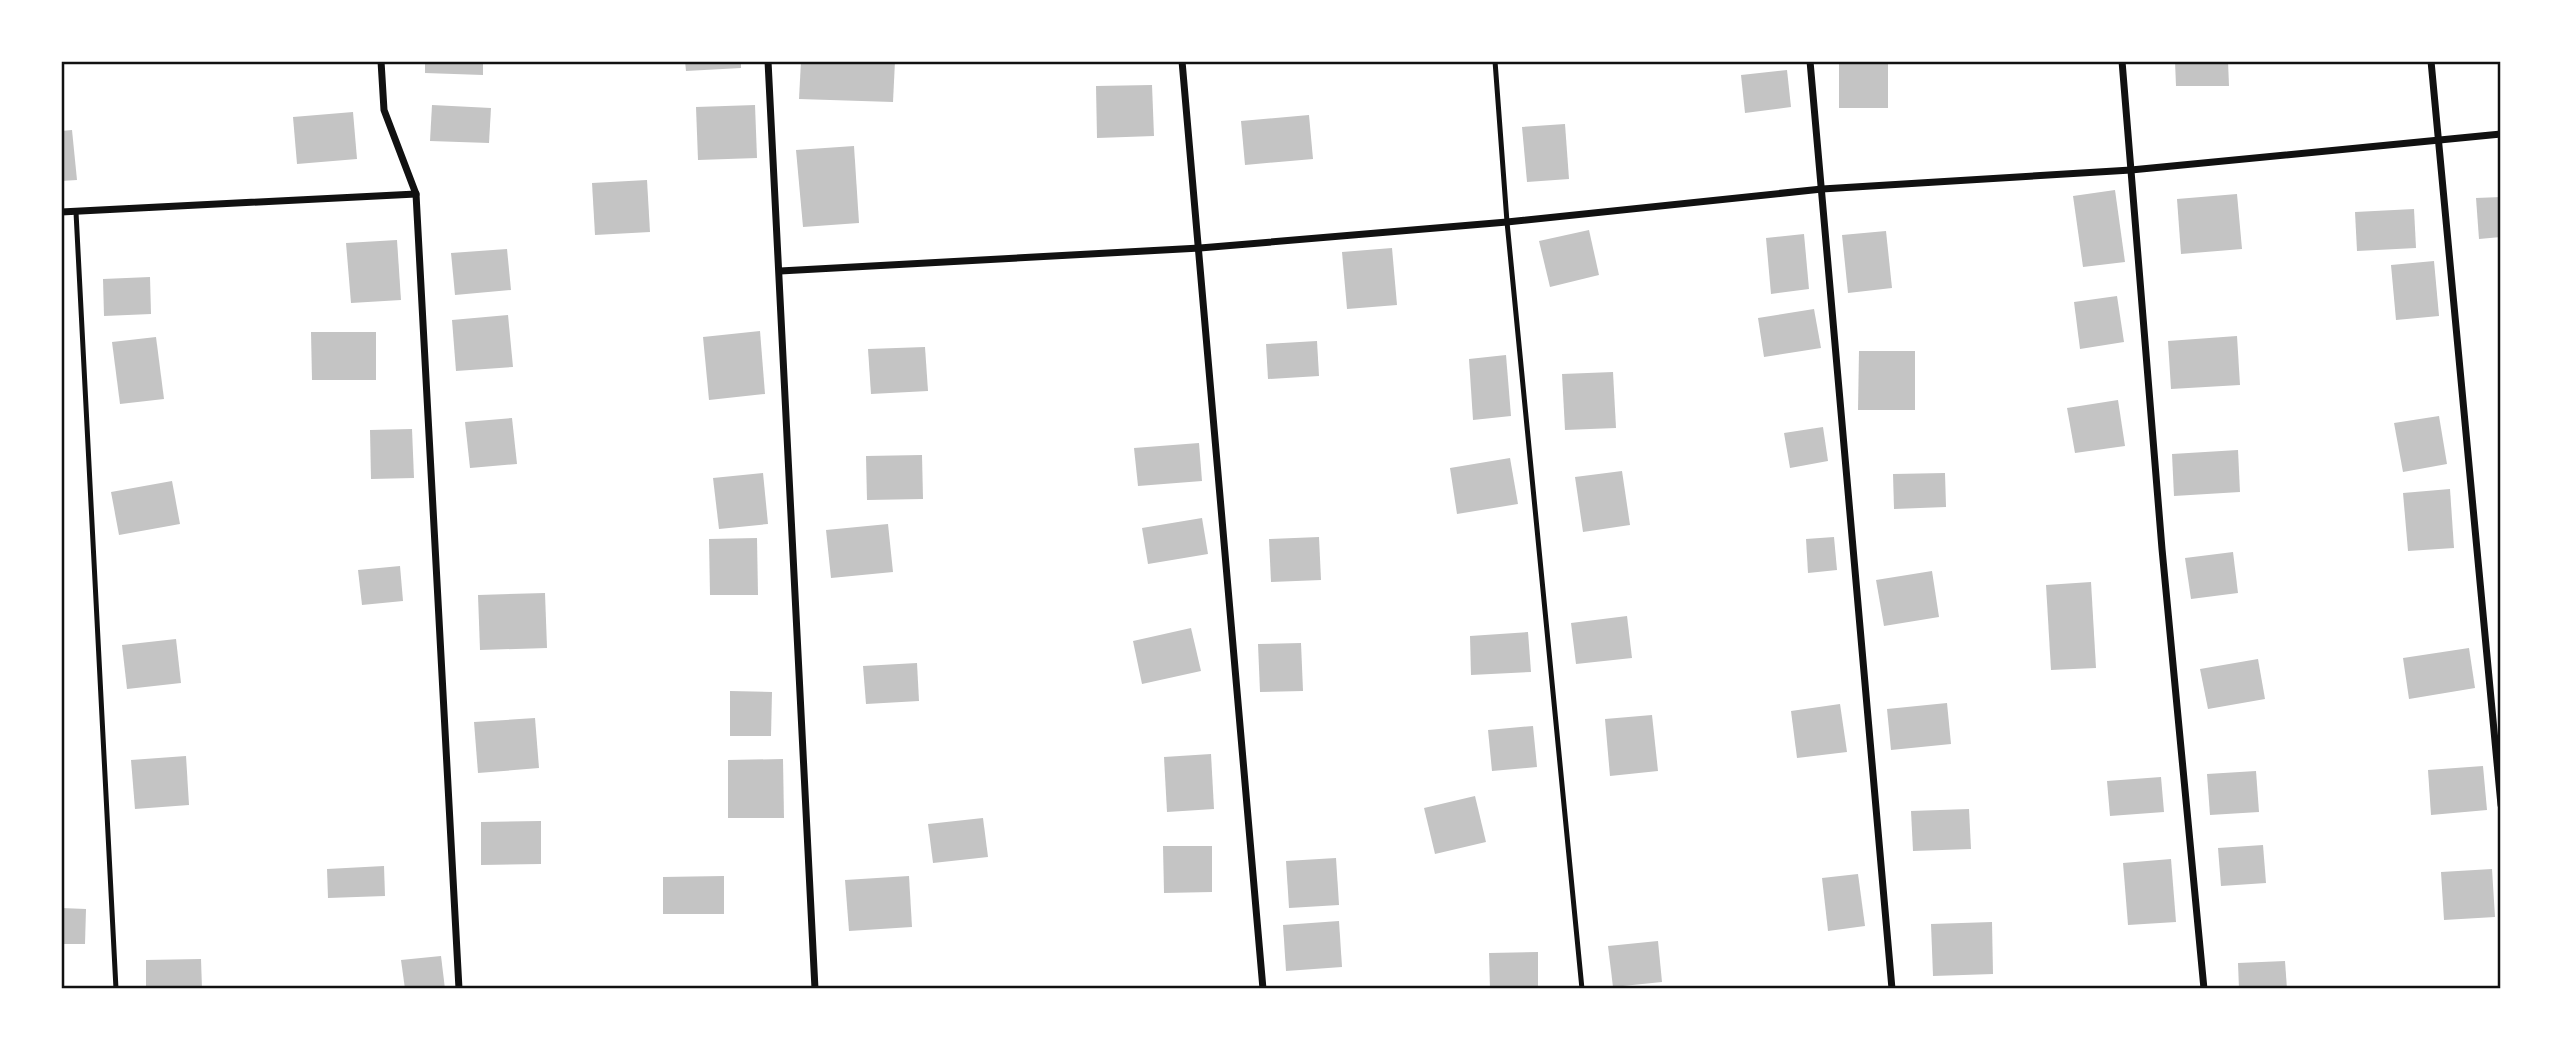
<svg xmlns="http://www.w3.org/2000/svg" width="2562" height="1050" font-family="Rubik,sans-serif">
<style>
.building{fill:#c4c4c4}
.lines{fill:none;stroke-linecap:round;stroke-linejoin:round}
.service{stroke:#111;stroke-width:5}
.minor{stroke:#111;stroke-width:7}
.neatline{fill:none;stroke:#111;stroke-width:2.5}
</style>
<rect width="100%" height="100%" fill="#fff"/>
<g class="building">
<polygon points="425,61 483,61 483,75 425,73"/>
<polygon points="685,61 741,61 741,68 686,71"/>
<polygon points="801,61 895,61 893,102 799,99"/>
<polygon points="2175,61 2228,61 2229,86 2176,86"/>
<polygon points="1888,62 1888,108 1839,108 1839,63"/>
<polygon points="1787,70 1791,107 1745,113 1741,75"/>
<polygon points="1152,85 1154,136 1097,138 1096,86"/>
<polygon points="432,105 491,108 489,143 430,141"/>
<polygon points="755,105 757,158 698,160 696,107"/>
<polygon points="353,112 357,159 297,164 293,117"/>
<polygon points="1309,115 1313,159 1245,165 1241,121"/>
<polygon points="1565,124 1569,179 1527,182 1522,127"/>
<polygon points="72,130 77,180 61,181 61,131"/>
<polygon points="854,146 859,223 803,227 796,150"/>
<polygon points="647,180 650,232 595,235 592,183"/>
<polygon points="2115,190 2125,262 2083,267 2073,196"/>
<polygon points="2237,194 2242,249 2181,254 2177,199"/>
<polygon points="2501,197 2501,237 2479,239 2476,198"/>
<polygon points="2414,209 2416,248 2357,251 2355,212"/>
<polygon points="1589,230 1599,275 1550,287 1539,241"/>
<polygon points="1886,231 1892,288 1848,293 1842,235"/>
<polygon points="1804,234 1809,289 1771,294 1766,238"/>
<polygon points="397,240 401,300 351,303 346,243"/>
<polygon points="1392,248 1397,305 1347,309 1342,252"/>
<polygon points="507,249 511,290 455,295 451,253"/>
<polygon points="2434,261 2439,316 2396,320 2391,265"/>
<polygon points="150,277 151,314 104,316 103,279"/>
<polygon points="2117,296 2124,342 2080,349 2074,302"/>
<polygon points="1814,309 1821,348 1764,357 1758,318"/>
<polygon points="508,315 513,367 456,371 452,320"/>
<polygon points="760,331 765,394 709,400 703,337"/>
<polygon points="311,332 376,332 376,380 312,380"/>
<polygon points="2237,336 2240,385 2171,389 2168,341"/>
<polygon points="156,337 164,399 120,404 112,342"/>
<polygon points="1317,341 1319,376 1268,379 1266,344"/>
<polygon points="925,347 928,391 871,394 868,349"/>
<polygon points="1859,351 1915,351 1915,410 1858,410"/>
<polygon points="1506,355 1511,416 1473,420 1469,359"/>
<polygon points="1613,372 1616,428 1565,430 1562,374"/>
<polygon points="2118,400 2125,446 2075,453 2067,408"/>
<polygon points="2439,416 2447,464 2403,472 2394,423"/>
<polygon points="512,418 517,464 470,468 465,422"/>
<polygon points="1823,427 1828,461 1790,468 1784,433"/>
<polygon points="412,429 414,478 371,479 370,430"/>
<polygon points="1199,443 1202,481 1138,486 1134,448"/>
<polygon points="2238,450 2240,492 2174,496 2172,454"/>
<polygon points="922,455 923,499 867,500 866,456"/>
<polygon points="1510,458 1518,504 1457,514 1450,468"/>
<polygon points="1622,471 1630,525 1583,532 1575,477"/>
<polygon points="763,473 768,524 719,529 713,478"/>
<polygon points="1945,473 1946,507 1894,509 1893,474"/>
<polygon points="172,481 180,524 119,535 111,492"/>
<polygon points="2450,489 2454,548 2408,551 2403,493"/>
<polygon points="1202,518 1208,554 1148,564 1142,528"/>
<polygon points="888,524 893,572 831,578 826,530"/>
<polygon points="1319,537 1321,580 1271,582 1269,539"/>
<polygon points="1834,537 1837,570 1808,573 1806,539"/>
<polygon points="757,538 758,595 710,595 709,539"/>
<polygon points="2233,552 2238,593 2191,599 2185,558"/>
<polygon points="400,566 403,601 362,605 358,570"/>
<polygon points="1932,571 1939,617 1884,626 1876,580"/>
<polygon points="2091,582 2096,668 2051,670 2046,585"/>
<polygon points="545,593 547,648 480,650 478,595"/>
<polygon points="1627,616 1632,658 1576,664 1571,623"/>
<polygon points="1191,628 1201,671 1142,684 1133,641"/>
<polygon points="1528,632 1531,672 1471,675 1470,636"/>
<polygon points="176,639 181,683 127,689 122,645"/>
<polygon points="1301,643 1303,691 1260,692 1258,644"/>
<polygon points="2469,648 2475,688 2409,699 2403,658"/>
<polygon points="2258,659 2265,699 2208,709 2200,669"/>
<polygon points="917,663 919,701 866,704 863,666"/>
<polygon points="730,691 772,692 771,736 730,736"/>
<polygon points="1947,703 1951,744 1891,750 1887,709"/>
<polygon points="1840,704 1847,752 1797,758 1791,711"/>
<polygon points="1652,715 1658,771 1610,776 1605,719"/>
<polygon points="535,718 539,768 478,773 474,722"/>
<polygon points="1533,726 1537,767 1492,771 1488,730"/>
<polygon points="1211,754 1214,809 1167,812 1164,757"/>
<polygon points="186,756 189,805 135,809 131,760"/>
<polygon points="783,759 784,818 728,818 728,760"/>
<polygon points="2483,766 2487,810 2431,815 2428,770"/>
<polygon points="2256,771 2259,812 2210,815 2207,774"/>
<polygon points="2161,777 2164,812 2110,816 2107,781"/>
<polygon points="1475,796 1486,842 1435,854 1424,808"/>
<polygon points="1969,809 1971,849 1913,851 1911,811"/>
<polygon points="983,818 988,857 933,863 928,824"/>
<polygon points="541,821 541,864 481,865 481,822"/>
<polygon points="2263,845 2266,883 2221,886 2218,848"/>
<polygon points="1163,846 1212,846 1212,892 1164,893"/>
<polygon points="1336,858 1339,905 1289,908 1286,861"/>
<polygon points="2171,859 2176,922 2128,925 2123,863"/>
<polygon points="384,866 385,896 328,898 327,869"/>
<polygon points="2492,869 2495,917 2444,920 2441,872"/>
<polygon points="1858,874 1865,926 1828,931 1822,878"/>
<polygon points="724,876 724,914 663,914 663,877"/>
<polygon points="909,876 912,927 849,931 845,880"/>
<polygon points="61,908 86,909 85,944 61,944"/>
<polygon points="1339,921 1342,967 1286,971 1283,925"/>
<polygon points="1992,922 1993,974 1933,976 1931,924"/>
<polygon points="1658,941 1662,982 1613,987 1608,946"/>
<polygon points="1538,952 1538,989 1490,989 1489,953"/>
<polygon points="441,956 445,989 405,989 401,960"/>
<polygon points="201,959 202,989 146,989 146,960"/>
<polygon points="2285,961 2287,989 2239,989 2238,963"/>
</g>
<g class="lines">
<g class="service">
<polyline points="1495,61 1507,222 1582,989"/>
<polyline points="76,212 116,989"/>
</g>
<g class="minor">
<polyline points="381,61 384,110 416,194 459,989"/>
<polyline points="768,61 815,989"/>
<polyline points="1182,61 1263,989"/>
<polyline points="1810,61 1892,989"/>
<polyline points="2122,61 2162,549 2204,989"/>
<polyline points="2431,61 2501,805"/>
<polyline points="61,212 416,194"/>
<polyline points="780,271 1200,248 1507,222 1822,189 2131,170 2501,134"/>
</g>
</g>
<rect width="2562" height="1050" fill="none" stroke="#ffffff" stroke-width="126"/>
<rect x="63" y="63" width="2436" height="924" class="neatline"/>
</svg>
